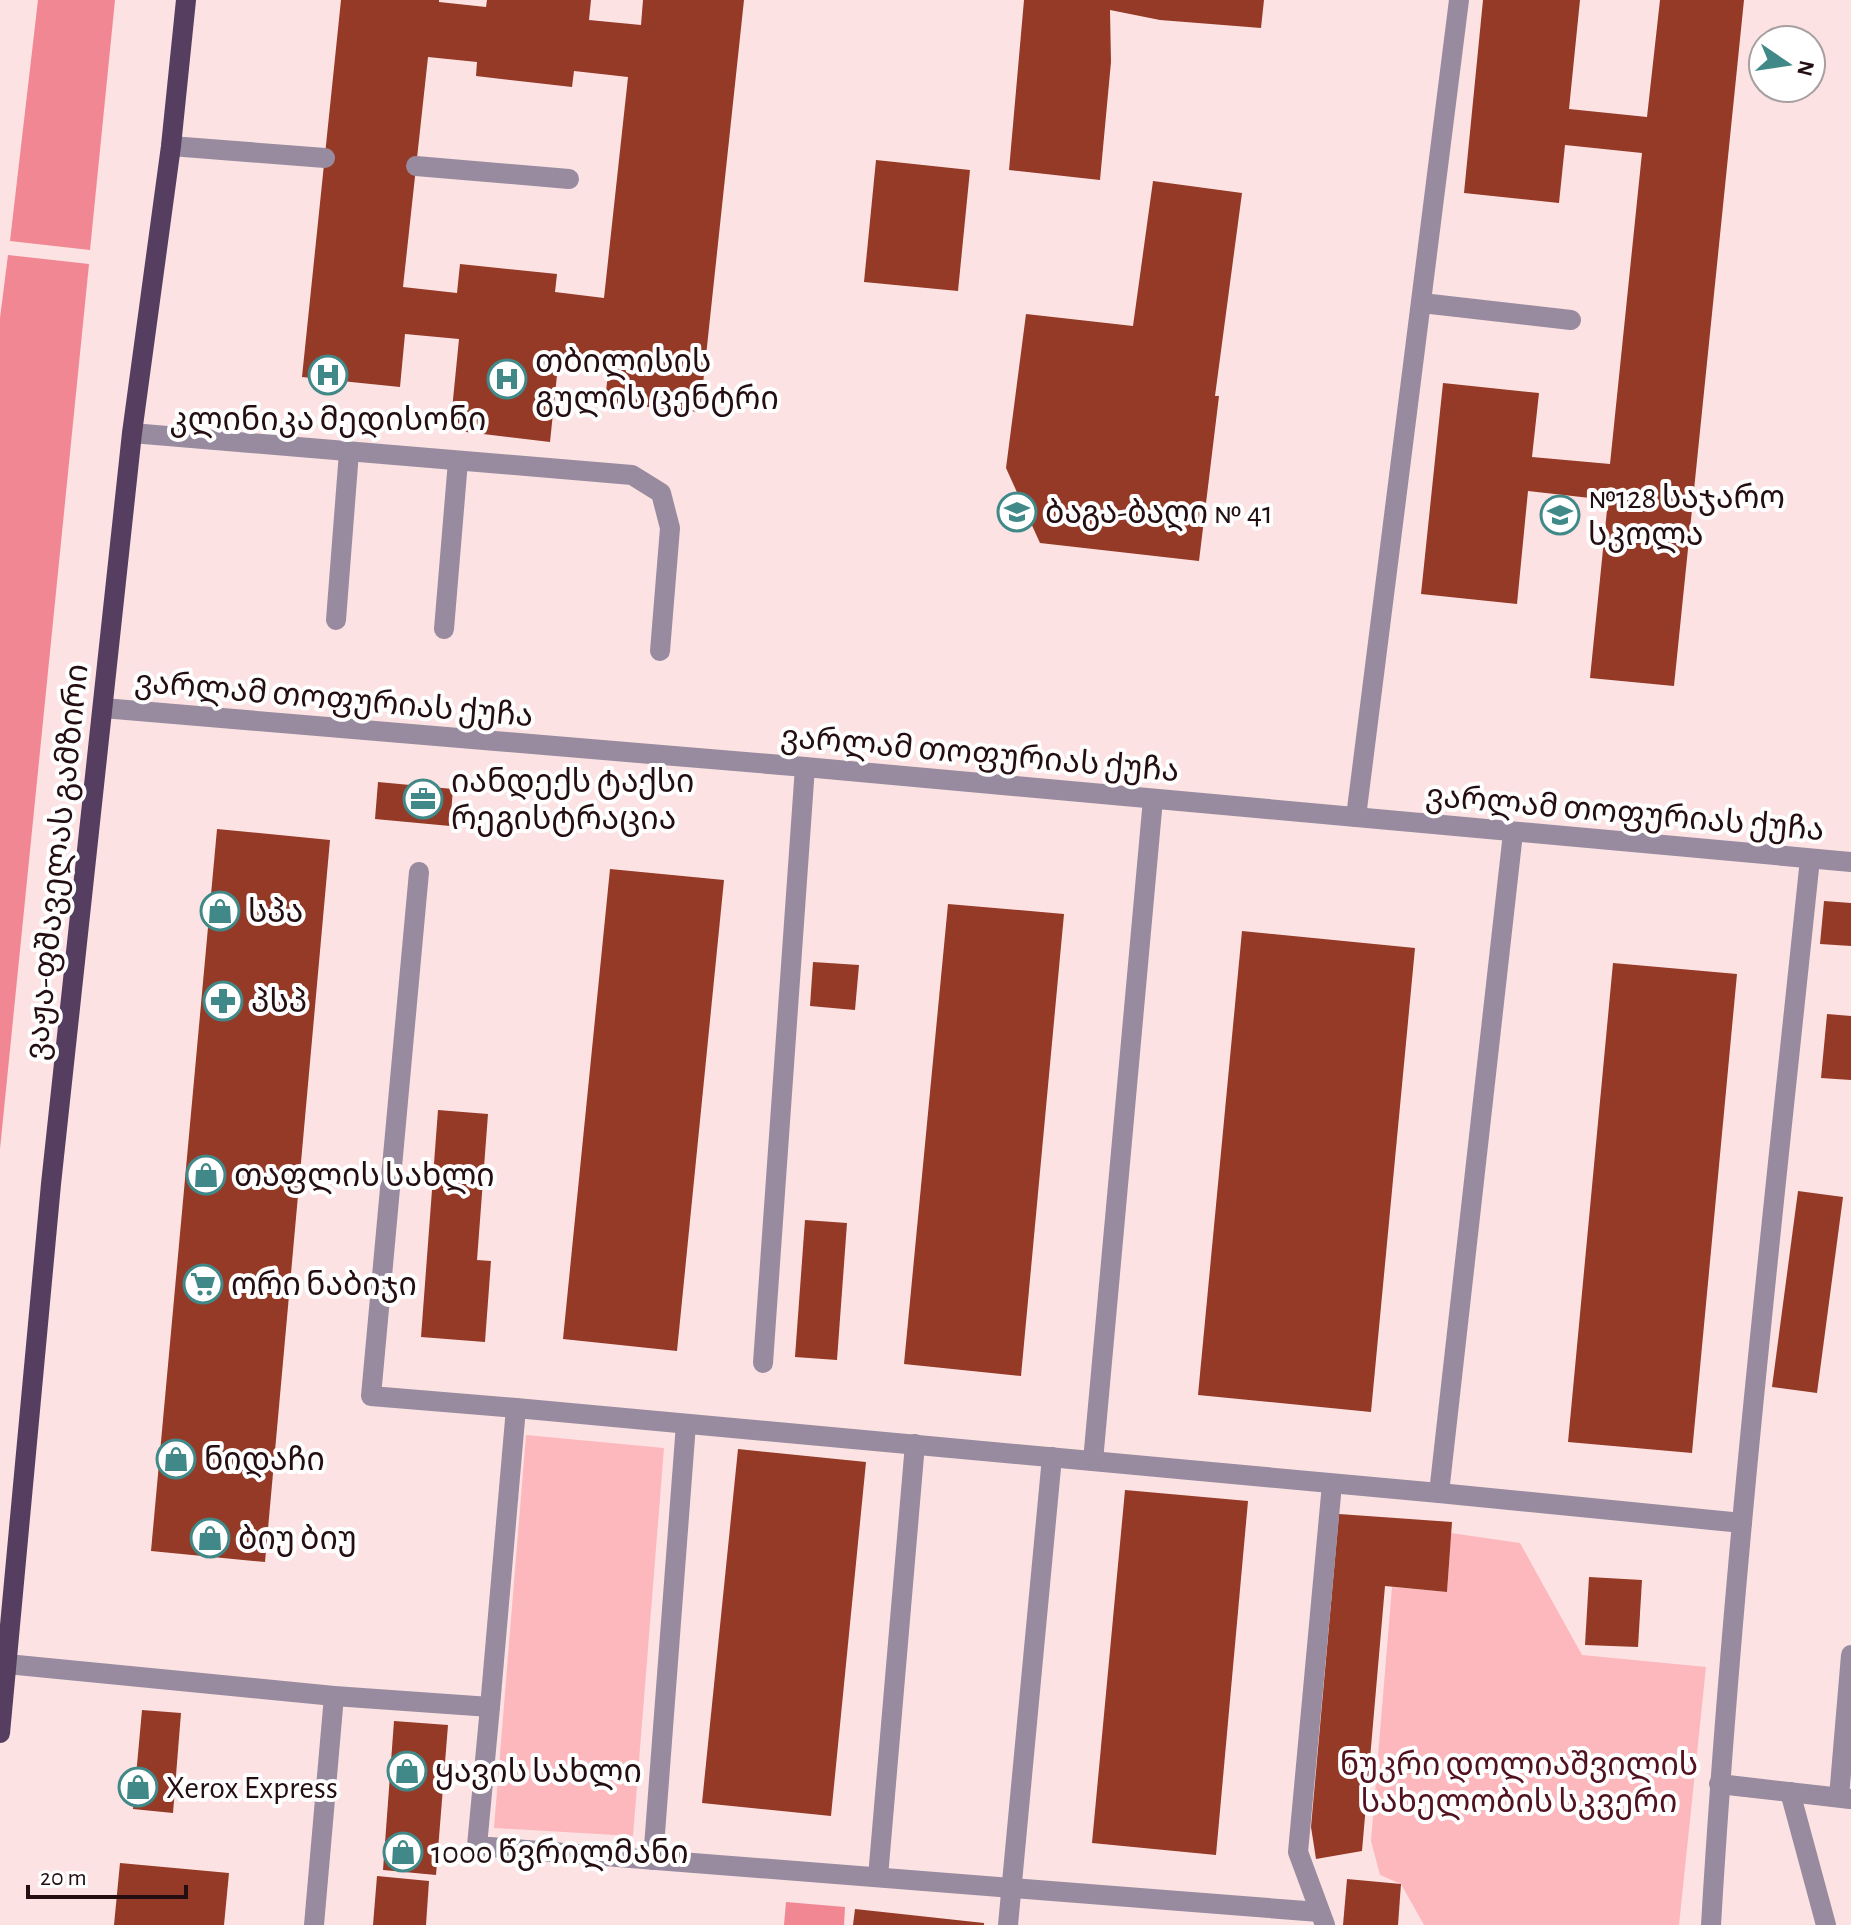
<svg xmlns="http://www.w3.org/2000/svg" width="1851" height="1925" font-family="'Alegreya Sans','Noto Sans Georgian',sans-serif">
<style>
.green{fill:#fdb8bd}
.forest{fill:#f08792}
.building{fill:#953a26;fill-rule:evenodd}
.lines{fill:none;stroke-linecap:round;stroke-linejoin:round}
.service{stroke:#988b9f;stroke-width:20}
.minor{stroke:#988b9f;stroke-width:20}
.primary{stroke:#553e60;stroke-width:20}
.labels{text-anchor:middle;stroke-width:8;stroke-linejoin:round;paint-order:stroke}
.poi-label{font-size:32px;fill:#240e11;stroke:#fff;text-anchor:start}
.street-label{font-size:32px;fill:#240e11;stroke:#fff}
.park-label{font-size:32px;fill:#52111e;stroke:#fff}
</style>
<rect width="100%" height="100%" fill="#fce2e3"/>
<g class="green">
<polygon points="526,1435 664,1448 633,1836 494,1828"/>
<polygon points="1451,1533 1520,1543 1582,1655 1706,1667 1679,1925 1424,1925 1401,1884 1380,1875 1371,1841 1392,1587 1447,1592"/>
</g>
<g class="forest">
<polygon points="38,0 115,0 90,250 10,241"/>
<polygon points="8,255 89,264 0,1149 0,318"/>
<polygon points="786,1902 845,1907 844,1925 784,1925"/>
</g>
<g class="building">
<path d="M 341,0 L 439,0 L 439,2 L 486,7 L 487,0 L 591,0 L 589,20 L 641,25 L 643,0 L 744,0 L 700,412 L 605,403 L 609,361 L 559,356 L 550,442 L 450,430 L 459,339 L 405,334 L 400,387 L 302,377 ZM 428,57 L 477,62 L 476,76 L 572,87 L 574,71 L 628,77 L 604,298 L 555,292 L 557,274 L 460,264 L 457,293 L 403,287 Z"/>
<polygon points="1024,0 1264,0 1261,28 1160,20 1110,10 1111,62 1100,180 1009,170"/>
<polygon points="1483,0 1580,0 1569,109 1647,117 1660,0 1744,0 1674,686 1590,678 1608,500 1528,491 1517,604 1421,594 1443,383 1539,393 1532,457 1610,464 1642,153 1565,145 1559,203 1464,193"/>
<polygon points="876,160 970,170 958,291 864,282"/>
<polygon points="1153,181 1242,193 1215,396 1219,396 1199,561 1040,543 1006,468 1026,314 1133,326"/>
<polygon points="378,782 453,789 450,826 375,819"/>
<polygon points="217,829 330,840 265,1562 151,1551"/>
<polygon points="610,869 724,880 677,1351 563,1339"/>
<polygon points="1824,901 1851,903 1851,946 1820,944"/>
<polygon points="948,904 1064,914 1021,1376 904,1364"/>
<polygon points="1242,931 1415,948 1371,1412 1198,1395"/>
<polygon points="813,962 859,965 855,1010 810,1006"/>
<polygon points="1613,963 1737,974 1692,1453 1568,1442"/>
<polygon points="1827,1014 1851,1016 1851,1080 1821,1078"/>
<polygon points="438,1110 488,1114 477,1260 491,1261 485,1342 421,1337"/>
<polygon points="1798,1191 1843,1197 1817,1393 1772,1387"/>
<polygon points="805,1220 847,1223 837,1360 795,1357"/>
<polygon points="738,1449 866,1462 831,1816 702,1803"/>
<polygon points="1125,1490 1248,1501 1216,1855 1092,1843"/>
<polygon points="1339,1514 1452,1522 1447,1592 1385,1586 1362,1851 1316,1859 1311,1827"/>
<polygon points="1589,1577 1642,1580 1638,1647 1585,1645"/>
<polygon points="142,1710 181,1713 173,1813 133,1809"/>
<polygon points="394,1721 448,1725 436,1875 383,1870"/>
<polygon points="120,1863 229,1873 224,1925 114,1925"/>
<polygon points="377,1876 429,1881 426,1925 373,1925"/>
<polygon points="1347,1879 1401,1884 1398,1925 1343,1925"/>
<polygon points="855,1909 984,1923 984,1925 853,1925"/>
</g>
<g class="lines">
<g class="service">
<polyline points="171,146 325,158"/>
<polyline points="416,166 569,179"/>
<polyline points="1422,303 1571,320"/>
<polyline points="132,433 632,475 661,493 670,528 660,651"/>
<polyline points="336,620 349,452"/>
<polyline points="444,629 458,461"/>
<polyline points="1356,817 1459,0"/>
<polyline points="419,872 371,1396 516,1408"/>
<polyline points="763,1363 805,767"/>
<polyline points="1093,1461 1153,799"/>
<polyline points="1439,1493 1513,833"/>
<polyline points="490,1707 477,1846 1319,1912"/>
<polyline points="1719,1784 1850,1799"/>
<polyline points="1790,1792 1826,1925"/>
<polyline points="1839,1797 1851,1655"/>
<polyline points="653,1860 686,1424"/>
<polyline points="878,1877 915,1444"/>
<polyline points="314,1925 334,1696"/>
<polyline points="1008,1925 1052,1457"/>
<polyline points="1325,1925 1298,1852 1332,1484"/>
<path d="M 1711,1925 C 1732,1569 1773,1214 1810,859"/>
</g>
<g class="minor">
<polyline points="103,708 805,767 1851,862"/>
<polyline points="7,1664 334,1696 490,1707 516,1408 1439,1493 1742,1523"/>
</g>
<polyline class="primary" points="0,1733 51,1184 132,433 171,146 186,0"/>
</g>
<defs>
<symbol id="hospital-ring" viewBox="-11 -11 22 22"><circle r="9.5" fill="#fff" stroke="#418988" stroke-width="1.5"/><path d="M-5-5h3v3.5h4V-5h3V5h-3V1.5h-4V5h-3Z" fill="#418988"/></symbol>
<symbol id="school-ring" viewBox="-11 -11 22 22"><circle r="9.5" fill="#fff" stroke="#418988" stroke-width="1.5"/><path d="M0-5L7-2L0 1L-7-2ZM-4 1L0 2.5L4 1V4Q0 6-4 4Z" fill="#418988"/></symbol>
<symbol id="office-ring" viewBox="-11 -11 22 22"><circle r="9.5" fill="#fff" stroke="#418988" stroke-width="1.5"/><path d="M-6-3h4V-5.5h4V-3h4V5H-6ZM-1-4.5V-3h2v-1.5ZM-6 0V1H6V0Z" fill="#418988"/></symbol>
<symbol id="shop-ring" viewBox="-11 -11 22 22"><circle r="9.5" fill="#fff" stroke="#418988" stroke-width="1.5"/><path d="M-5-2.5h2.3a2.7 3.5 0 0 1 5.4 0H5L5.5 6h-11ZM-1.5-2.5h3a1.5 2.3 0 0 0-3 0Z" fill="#418988"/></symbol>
<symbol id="pharmacy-ring" viewBox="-11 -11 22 22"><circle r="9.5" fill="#fff" stroke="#418988" stroke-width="1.5"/><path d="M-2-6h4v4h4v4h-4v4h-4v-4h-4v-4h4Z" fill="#418988"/></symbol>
<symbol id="supermarket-ring" viewBox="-11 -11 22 22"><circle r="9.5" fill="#fff" stroke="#418988" stroke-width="1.5"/><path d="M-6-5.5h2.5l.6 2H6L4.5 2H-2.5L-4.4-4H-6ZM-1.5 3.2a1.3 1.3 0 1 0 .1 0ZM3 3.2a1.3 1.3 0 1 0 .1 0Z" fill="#418988"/></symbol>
</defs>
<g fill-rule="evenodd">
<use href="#hospital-ring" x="306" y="353" width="44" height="44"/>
<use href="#hospital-ring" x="485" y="357" width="44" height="44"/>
<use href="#school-ring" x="995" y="490" width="44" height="44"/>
<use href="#school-ring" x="1538" y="493" width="44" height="44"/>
<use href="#office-ring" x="401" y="777" width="44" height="44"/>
<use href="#shop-ring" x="198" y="889" width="44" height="44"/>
<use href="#pharmacy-ring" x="201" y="979" width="44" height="44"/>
<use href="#shop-ring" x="184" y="1153" width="44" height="44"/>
<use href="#supermarket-ring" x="181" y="1262" width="44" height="44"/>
<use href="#shop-ring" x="154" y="1437" width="44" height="44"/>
<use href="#shop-ring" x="188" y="1516" width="44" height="44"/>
<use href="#shop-ring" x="385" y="1749" width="44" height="44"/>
<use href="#shop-ring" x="116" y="1765" width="44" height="44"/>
<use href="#shop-ring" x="381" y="1830" width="44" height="44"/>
</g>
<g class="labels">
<g class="poi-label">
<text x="535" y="372">თბილისის<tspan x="535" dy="37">გულის ცენტრი</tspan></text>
<text x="328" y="430" text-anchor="middle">კლინიკა მედისონი</text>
<text x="1588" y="508">№128 საჯარო<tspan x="1588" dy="37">სკოლა</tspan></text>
<text x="1045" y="523">ბაგა-ბაღი № 41</text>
<text x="451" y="792">იანდექს ტაქსი<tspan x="451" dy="37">რეგისტრაცია</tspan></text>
<text x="248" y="922">სპა</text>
<text x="251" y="1012">პსპ</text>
<text x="234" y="1186">თაფლის სახლი</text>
<text x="231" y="1295">ორი ნაბიჯი</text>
<text x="204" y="1470">ნიდაჩი</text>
<text x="238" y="1549">ბიუ ბიუ</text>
<text x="435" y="1782">ყავის სახლი</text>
<text x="166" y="1798">Xerox Express</text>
<text x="431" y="1863">1000 წვრილმანი</text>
</g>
<g class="street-label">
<text transform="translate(334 698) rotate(5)" y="11">ვარლამ თოფურიას ქუჩა</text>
<text transform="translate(980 753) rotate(5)" y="11">ვარლამ თოფურიას ქუჩა</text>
<text transform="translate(1625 812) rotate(5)" y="11">ვარლამ თოფურიას ქუჩა</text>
<text transform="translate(56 862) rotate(-84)" y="11">ვაჟა-ფშაველას გამზირი</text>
</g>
<g class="park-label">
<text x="1519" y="1775">ნუკრი დოლიაშვილის<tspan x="1519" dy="37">სახელობის სკვერი</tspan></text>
</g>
</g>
<g transform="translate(1787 64) rotate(103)"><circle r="38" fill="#ffffff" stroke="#a79fa0" stroke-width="2"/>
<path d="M0-6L14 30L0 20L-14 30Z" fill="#418988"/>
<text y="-12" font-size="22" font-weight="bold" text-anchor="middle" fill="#240e11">N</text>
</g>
<path d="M28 1885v12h158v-12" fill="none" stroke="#240e11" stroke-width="4"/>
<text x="40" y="1885" font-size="24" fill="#240e11" stroke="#ffffff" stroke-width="6" paint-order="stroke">20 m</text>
</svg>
